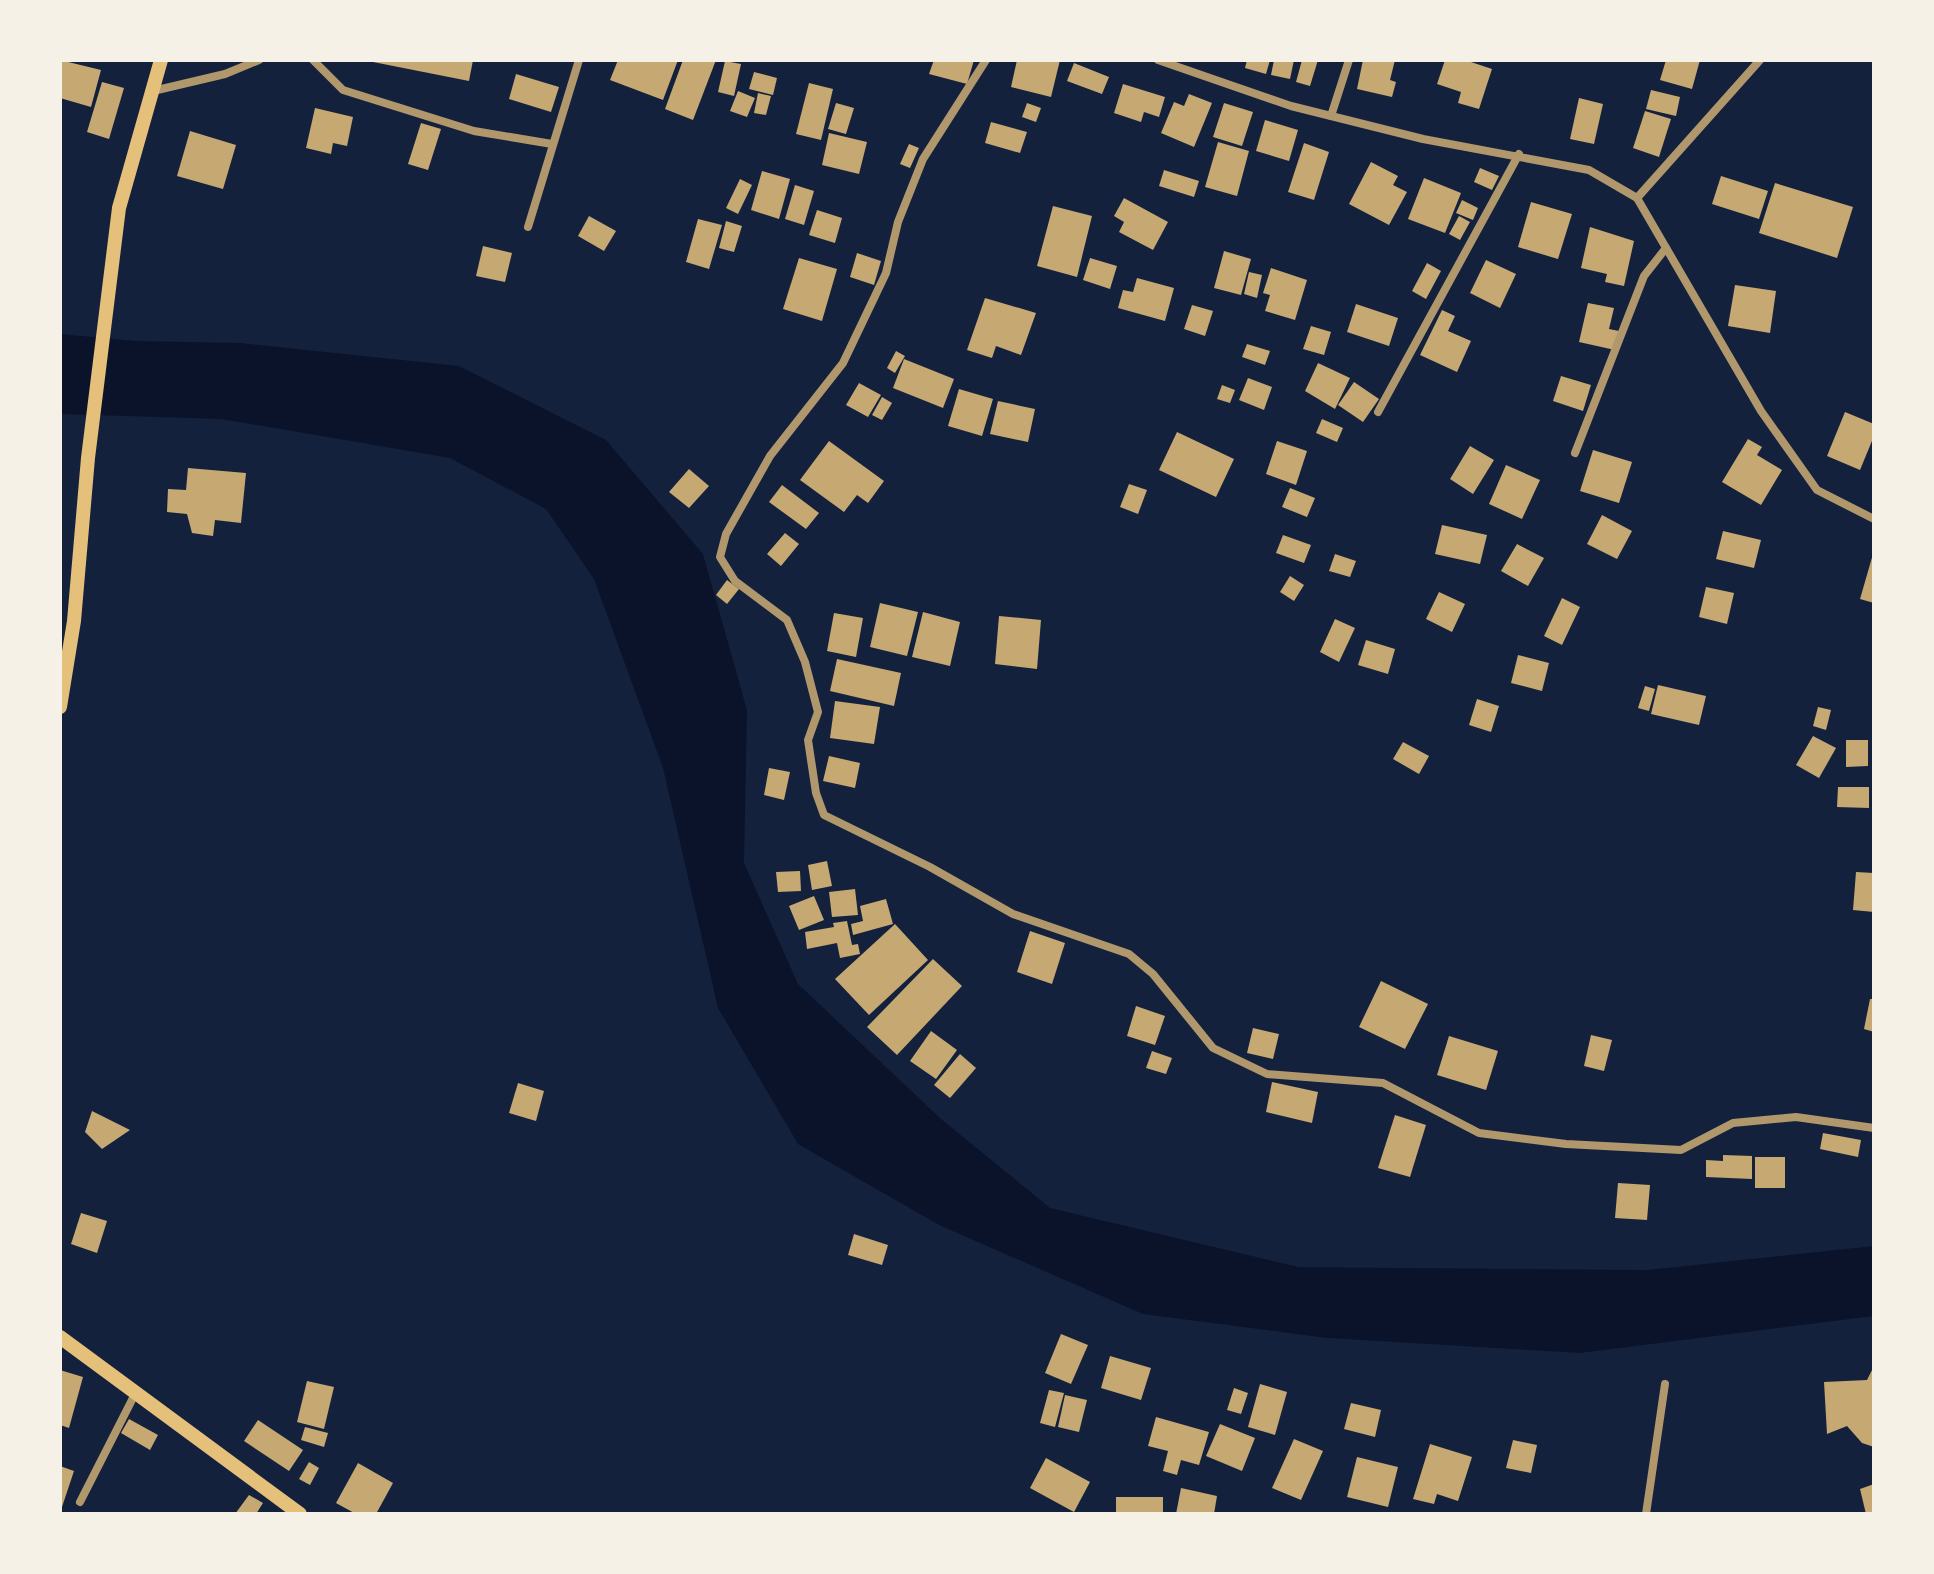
<svg xmlns="http://www.w3.org/2000/svg" width="1934" height="1574" font-family="Ubuntu,sans-serif">
<style>
.water{fill:#0b132b}
.building{fill:#c6a872}
.lines{fill:none;stroke-linecap:round;stroke-linejoin:round}
.minor{stroke:#b1986c;stroke-width:8}
.secondary{stroke:#e5c07b;stroke-width:14}
</style>
<rect width="100%" height="100%" fill="#14213d"/>
<polygon class="water" points="60,334 136,341 240,343 459,366 606,440 703,554 747,710 744,863 798,984 941,1119 1050,1208 1298,1267 1647,1270 1874,1246 1874,1316 1580,1353 1327,1338 1143,1314 939,1225 798,1144 718,1008 663,768 594,579 546,509 450,458 221,419 60,414"/>
<g class="building">
<polygon points="60,60 101,70 91,107 60,98"/>
<polygon points="363,60 473,60 469,81"/>
<polygon points="618,60 678,60 663,100 610,80"/>
<polygon points="683,60 716,60 693,120 665,109"/>
<polygon points="934,60 974,60 967,84 929,74"/>
<polygon points="1017,60 1060,60 1051,97 1011,87"/>
<polygon points="1247,60 1270,60 1266,74 1245,68"/>
<polygon points="1274,60 1294,60 1290,79 1271,75"/>
<polygon points="1302,60 1318,60 1310,86 1296,82"/>
<polygon points="1363,60 1395,60 1390,80 1396,82 1392,97 1357,89"/>
<polygon points="1445,60 1465,60 1492,69 1479,109 1458,103 1461,92 1437,84"/>
<polygon points="1666,60 1700,60 1692,89 1660,80"/>
<polygon points="725,61 741,64 734,96 718,92"/>
<polygon points="1074,63 1109,77 1102,94 1067,81"/>
<polygon points="754,72 777,78 773,95 749,89"/>
<polygon points="516,74 559,87 551,112 509,99"/>
<polygon points="102,82 124,88 109,139 87,132"/>
<polygon points="809,83 833,89 821,140 796,134"/>
<polygon points="1123,84 1165,97 1159,117 1144,112 1141,122 1114,113"/>
<polygon points="1651,90 1680,97 1676,116 1646,109"/>
<polygon points="738,91 755,98 747,117 730,111"/>
<polygon points="758,93 771,96 766,115 754,113"/>
<polygon points="1189,94 1212,103 1194,147 1161,133 1174,102 1184,106"/>
<polygon points="1579,98 1603,104 1594,144 1570,139"/>
<polygon points="836,103 854,108 846,134 828,129"/>
<polygon points="1027,103 1041,108 1036,122 1022,117"/>
<polygon points="1224,103 1253,112 1242,146 1213,137"/>
<polygon points="315,108 353,117 347,146 333,143 331,154 306,148"/>
<polygon points="1645,111 1671,119 1659,157 1633,148"/>
<polygon points="1265,120 1298,130 1289,161 1256,151"/>
<polygon points="991,122 1027,132 1020,153 985,143"/>
<polygon points="421,123 441,129 428,170 408,164"/>
<polygon points="190,131 236,145 223,189 177,176"/>
<polygon points="829,133 867,142 859,174 822,165"/>
<polygon points="1218,142 1249,151 1237,196 1205,187"/>
<polygon points="1304,143 1329,152 1314,200 1288,192"/>
<polygon points="909,144 919,148 910,168 900,164"/>
<polygon points="1371,162 1398,176 1393,185 1407,192 1389,225 1349,204"/>
<polygon points="1480,168 1499,176 1492,190 1474,182"/>
<polygon points="1164,170 1199,181 1194,197 1159,186"/>
<polygon points="762,171 790,179 779,219 751,210"/>
<polygon points="1721,176 1768,191 1759,219 1712,204"/>
<polygon points="1424,178 1461,193 1445,233 1408,219"/>
<polygon points="740,179 752,185 738,214 726,208"/>
<polygon points="1775,183 1853,207 1837,258 1759,233"/>
<polygon points="795,185 814,191 804,225 785,219"/>
<polygon points="1124,198 1168,222 1153,250 1119,232 1124,222 1114,216"/>
<polygon points="1462,200 1478,208 1473,220 1456,213"/>
<polygon points="1531,202 1572,214 1558,259 1518,247"/>
<polygon points="1053,206 1092,216 1077,277 1037,266"/>
<polygon points="817,210 842,218 835,243 809,235"/>
<polygon points="589,216 616,231 604,251 578,236"/>
<polygon points="1459,216 1470,222 1460,240 1449,234"/>
<polygon points="698,219 722,225 709,269 686,262"/>
<polygon points="726,221 742,226 734,252 719,248"/>
<polygon points="1590,227 1634,241 1624,286 1605,282 1607,274 1581,268"/>
<polygon points="483,246 512,253 505,282 476,276"/>
<polygon points="1224,251 1251,259 1241,295 1214,288"/>
<polygon points="857,253 881,261 874,285 850,277"/>
<polygon points="799,258 837,269 822,321 783,309"/>
<polygon points="1090,258 1117,266 1110,289 1083,280"/>
<polygon points="1486,260 1516,274 1500,308 1470,293"/>
<polygon points="1427,263 1441,271 1426,299 1412,291"/>
<polygon points="1271,268 1307,280 1295,320 1265,311 1270,295 1263,293"/>
<polygon points="1249,272 1262,275 1257,298 1244,294"/>
<polygon points="1137,278 1174,288 1165,321 1118,308 1123,290 1133,292"/>
<polygon points="1735,285 1776,291 1770,333 1728,326"/>
<polygon points="985,298 1036,313 1021,355 996,346 992,358 967,350"/>
<polygon points="1588,303 1614,308 1609,329 1619,331 1615,350 1579,342"/>
<polygon points="1356,304 1398,318 1389,346 1347,332"/>
<polygon points="1192,305 1213,311 1205,336 1184,329"/>
<polygon points="1442,310 1455,316 1448,331 1471,341 1457,372 1420,355"/>
<polygon points="1311,326 1331,332 1324,355 1303,349"/>
<polygon points="1247,344 1270,351 1265,365 1242,357"/>
<polygon points="896,351 905,356 895,373 887,368"/>
<polygon points="904,359 954,379 943,408 893,388"/>
<polygon points="1318,363 1350,378 1335,409 1305,391"/>
<polygon points="1561,376 1591,385 1583,411 1553,401"/>
<polygon points="1248,378 1272,387 1264,410 1239,400"/>
<polygon points="1354,382 1379,399 1363,422 1338,405"/>
<polygon points="859,383 881,395 868,417 846,405"/>
<polygon points="1222,385 1235,390 1230,403 1217,399"/>
<polygon points="959,389 993,399 982,436 948,426"/>
<polygon points="882,397 892,403 882,420 872,415"/>
<polygon points="998,401 1035,409 1028,442 990,434"/>
<polygon points="1845,412 1874,424 1874,436 1860,470 1827,456"/>
<polygon points="1322,419 1343,428 1337,442 1316,433"/>
<polygon points="1177,432 1234,459 1216,497 1159,470"/>
<polygon points="1748,439 1762,447 1757,455 1782,470 1761,505 1722,482"/>
<polygon points="829,441 884,481 868,503 857,495 844,512 800,480"/>
<polygon points="1277,441 1307,451 1296,485 1266,474"/>
<polygon points="1470,446 1494,460 1473,494 1450,479"/>
<polygon points="1593,450 1632,462 1619,503 1580,491"/>
<polygon points="1506,465 1540,480 1522,519 1489,504"/>
<polygon points="188,468 246,473 241,523 215,520 213,536 192,533 187,514 167,512 168,489 186,490"/>
<polygon points="689,469 709,486 689,508 669,492"/>
<polygon points="1129,484 1147,490 1138,514 1120,507"/>
<polygon points="782,485 819,513 806,529 769,502"/>
<polygon points="1290,488 1315,498 1307,517 1282,507"/>
<polygon points="1602,515 1632,531 1617,559 1587,544"/>
<polygon points="1442,525 1487,535 1480,564 1435,554"/>
<polygon points="1723,531 1761,540 1754,568 1716,559"/>
<polygon points="785,533 799,544 781,566 767,554"/>
<polygon points="1283,535 1311,545 1304,563 1276,553"/>
<polygon points="1517,544 1544,558 1528,586 1501,571"/>
<polygon points="1335,554 1356,561 1350,577 1329,571"/>
<polygon points="1873,554 1874,555 1874,603 1860,599"/>
<polygon points="1290,576 1304,585 1294,601 1280,592"/>
<polygon points="727,580 739,589 727,604 716,595"/>
<polygon points="1706,587 1734,593 1727,624 1699,617"/>
<polygon points="1439,592 1465,604 1452,632 1426,619"/>
<polygon points="1562,598 1580,607 1562,645 1544,636"/>
<polygon points="880,603 918,612 907,656 870,647"/>
<polygon points="923,612 960,622 950,666 912,657"/>
<polygon points="834,613 863,618 856,657 827,651"/>
<polygon points="999,616 1041,620 1037,669 995,664"/>
<polygon points="1335,619 1355,628 1339,662 1320,652"/>
<polygon points="1366,640 1395,649 1388,674 1358,665"/>
<polygon points="1518,655 1549,663 1542,691 1511,683"/>
<polygon points="837,659 901,673 894,706 830,691"/>
<polygon points="1658,685 1706,696 1699,725 1651,714"/>
<polygon points="1645,686 1655,689 1649,711 1638,708"/>
<polygon points="1477,699 1499,706 1491,732 1469,725"/>
<polygon points="835,701 880,707 874,744 830,738"/>
<polygon points="1818,707 1831,710 1826,730 1813,726"/>
<polygon points="1813,736 1836,748 1819,778 1796,765"/>
<polygon points="1846,740 1868,740 1868,766 1846,767"/>
<polygon points="1403,742 1429,756 1419,774 1393,759"/>
<polygon points="829,756 860,763 855,788 823,781"/>
<polygon points="769,768 790,772 784,800 764,795"/>
<polygon points="1838,787 1869,787 1869,808 1837,807"/>
<polygon points="827,861 832,886 812,890 808,865"/>
<polygon points="800,871 801,891 778,892 776,872"/>
<polygon points="1856,872 1874,873 1874,912 1853,910"/>
<polygon points="855,889 858,915 832,917 829,892"/>
<polygon points="814,896 824,920 799,930 789,906"/>
<polygon points="886,899 893,924 853,935 851,924 863,921 860,906"/>
<polygon points="847,921 852,945 858,944 860,954 840,958 837,943 807,949 805,932 834,927 833,923"/>
<polygon points="895,924 928,960 869,1015 835,979"/>
<polygon points="1030,931 1065,943 1052,984 1017,972"/>
<polygon points="933,959 962,986 897,1055 867,1027"/>
<polygon points="1381,981 1428,1004 1405,1049 1359,1027"/>
<polygon points="1870,999 1874,999 1874,1032 1864,1029"/>
<polygon points="1136,1006 1165,1016 1155,1045 1127,1036"/>
<polygon points="1253,1028 1279,1034 1273,1059 1247,1053"/>
<polygon points="931,1031 957,1050 936,1079 910,1061"/>
<polygon points="1591,1035 1612,1040 1604,1071 1584,1066"/>
<polygon points="1449,1036 1498,1051 1486,1090 1437,1075"/>
<polygon points="1152,1051 1172,1058 1166,1074 1146,1068"/>
<polygon points="960,1054 976,1068 950,1098 934,1085"/>
<polygon points="1272,1082 1318,1092 1312,1123 1266,1112"/>
<polygon points="518,1083 544,1091 536,1121 509,1113"/>
<polygon points="92,1111 130,1130 102,1149 85,1132"/>
<polygon points="1395,1115 1426,1125 1410,1177 1378,1168"/>
<polygon points="1823,1133 1861,1140 1858,1157 1820,1149"/>
<polygon points="1723,1155 1752,1156 1752,1179 1706,1177 1706,1160 1723,1161"/>
<rect x="1755" y="1157" width="30" height="31"/>
<polygon points="1618,1183 1650,1185 1647,1220 1615,1218"/>
<polygon points="81,1213 107,1221 97,1253 71,1244"/>
<polygon points="854,1234 888,1245 882,1265 848,1255"/>
<polygon points="1061,1334 1088,1345 1071,1384 1045,1373"/>
<polygon points="1110,1356 1151,1368 1141,1400 1101,1388"/>
<polygon points="1874,1366 1874,1447 1862,1443 1847,1426 1827,1434 1824,1382 1867,1380"/>
<polygon points="60,1370 83,1377 69,1428 60,1425"/>
<polygon points="307,1381 334,1387 324,1429 297,1422"/>
<polygon points="1260,1384 1287,1392 1275,1435 1248,1427"/>
<polygon points="1234,1388 1248,1393 1241,1414 1227,1410"/>
<polygon points="1049,1390 1064,1393 1055,1427 1040,1423"/>
<polygon points="1065,1395 1087,1400 1079,1432 1058,1427"/>
<polygon points="1351,1403 1381,1410 1375,1437 1344,1429"/>
<polygon points="1156,1417 1209,1432 1199,1465 1181,1460 1177,1475 1163,1471 1168,1451 1148,1446"/>
<polygon points="129,1419 158,1435 150,1450 121,1433"/>
<polygon points="258,1420 303,1450 289,1471 244,1441"/>
<polygon points="1220,1424 1255,1438 1242,1471 1206,1456"/>
<polygon points="305,1427 328,1433 324,1447 301,1440"/>
<polygon points="1294,1439 1323,1451 1301,1500 1272,1488"/>
<polygon points="1513,1440 1537,1445 1531,1473 1506,1468"/>
<polygon points="1430,1444 1472,1457 1458,1501 1437,1494 1434,1504 1413,1499"/>
<polygon points="1357,1457 1398,1467 1388,1507 1347,1497"/>
<polygon points="1046,1458 1090,1482 1074,1512 1030,1488"/>
<polygon points="309,1462 319,1468 310,1485 299,1479"/>
<polygon points="358,1463 393,1483 376,1514 356,1514 336,1503"/>
<polygon points="60,1466 74,1471 62,1507 60,1506"/>
<polygon points="1874,1484 1874,1514 1866,1514 1860,1489"/>
<polygon points="1181,1488 1217,1496 1214,1514 1176,1514"/>
<polygon points="249,1495 263,1503 256,1514 235,1514"/>
<rect x="1116" y="1497" width="47" height="17"/>
</g>
<g class="lines">
<g class="minor">
<polyline points="313,60 343,90 474,131 552,144"/>
<polyline points="986,60 923,159 898,222 886,273 843,363 770,456 726,534 720,557 735,581 787,620 805,662 818,712 808,740 816,793 824,815 930,867 1013,914 1129,954 1153,974 1213,1048 1267,1074 1383,1083 1479,1133 1566,1144 1681,1150 1733,1123 1796,1117 1874,1128"/>
<polyline points="1158,60 1291,106 1423,139 1589,170 1637,198 1761,411 1817,490 1874,519"/>
<polyline points="153,91 225,74 259,60"/>
<polyline points="1331,116 1349,60"/>
<polyline points="1637,198 1760,60"/>
<polyline points="528,227 579,60"/>
<polyline points="1378,412 1519,154"/>
<polyline points="1575,453 1644,276 1666,248"/>
<polyline points="80,1502 136,1392"/>
<polyline points="1646,1514 1665,1384"/>
</g>
<g class="secondary">
<polyline points="60,707 74,621 88,458 119,208 161,60"/>
<polyline points="60,1337 300,1514"/>
</g>
</g>
<rect width="1934" height="1574" fill="none" stroke="#f6f1e7" stroke-width="124"/>
</svg>
